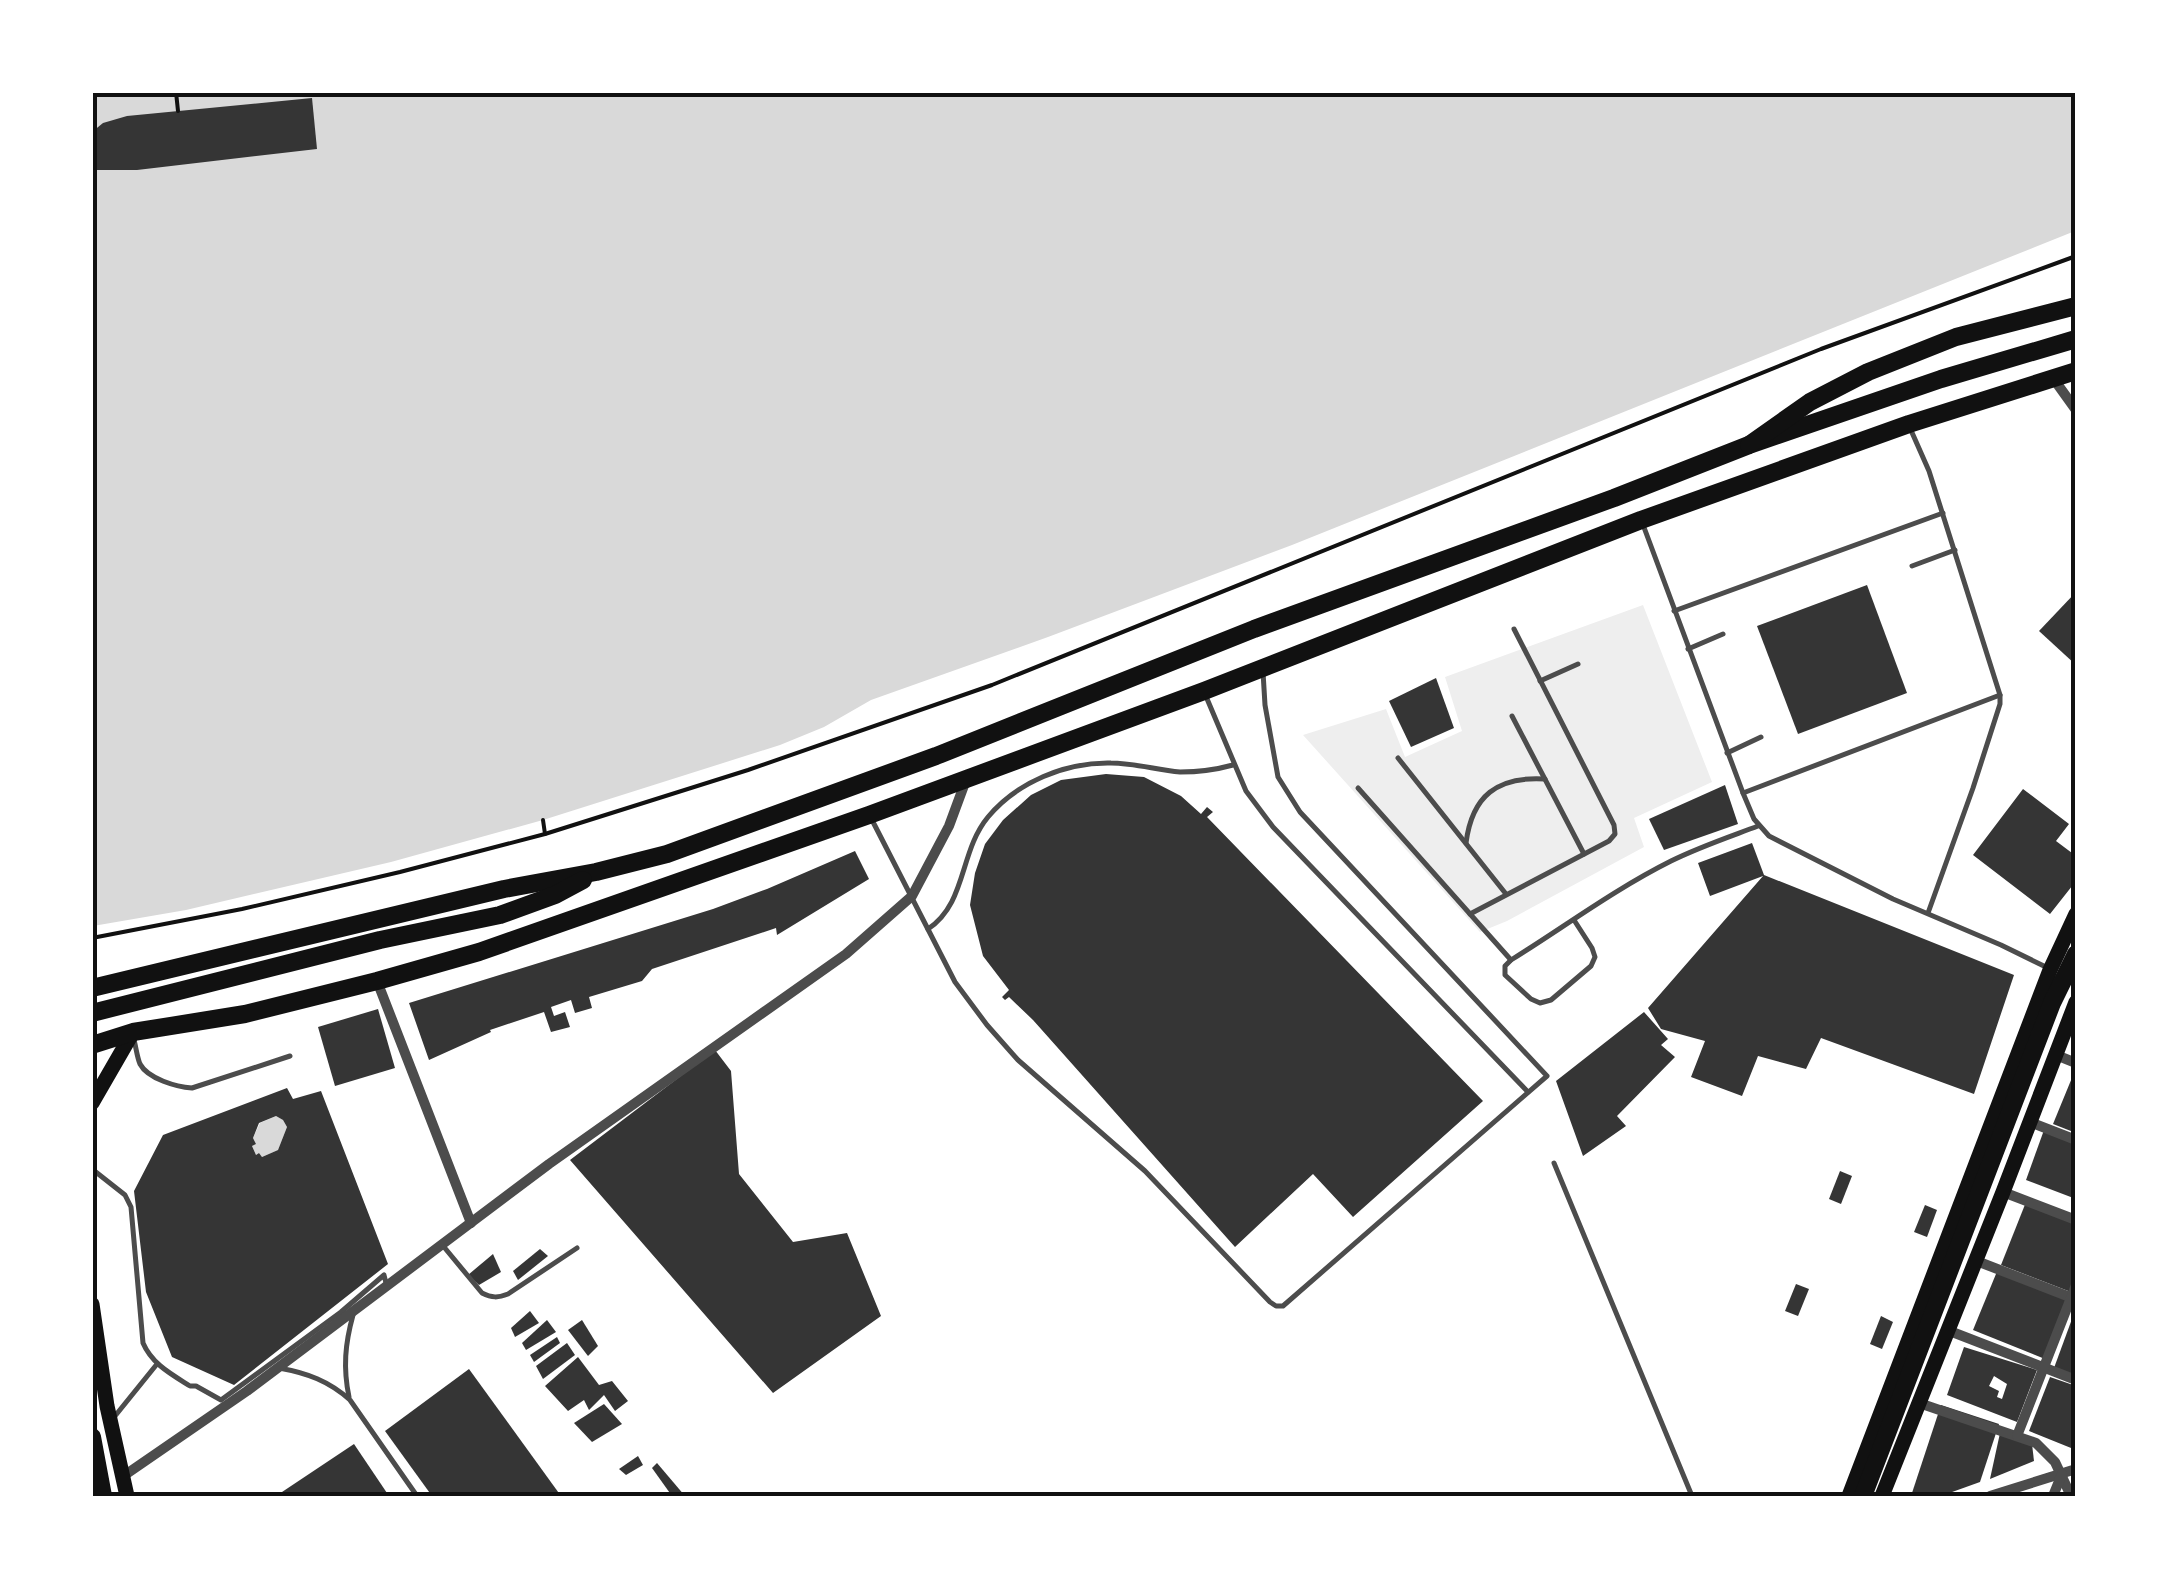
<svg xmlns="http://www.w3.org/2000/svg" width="2168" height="1589" font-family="'Exo 2',sans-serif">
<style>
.green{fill:#eee}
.water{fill:#d9d9d9}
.building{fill:#353535;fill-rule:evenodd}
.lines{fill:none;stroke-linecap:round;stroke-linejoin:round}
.path{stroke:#111;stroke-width:4}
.service{stroke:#4c4c4c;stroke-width:5}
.minor{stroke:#4c4c4c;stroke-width:10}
.primary{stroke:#111;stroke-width:15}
.trunk{stroke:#111;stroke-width:18}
.motorway{stroke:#111;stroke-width:18}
.neatline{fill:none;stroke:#111;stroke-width:4}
</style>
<rect width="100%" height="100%" fill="#fff"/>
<polygon class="green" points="1643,605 1712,782 1634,818 1644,847 1507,921 1480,932 1303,735 1386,709 1405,757 1462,731 1445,677"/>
<g class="water">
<polygon points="93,93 2075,93 2075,231 1292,545 1048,637 871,700 824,727 780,745 543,820 391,862 186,910 93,926"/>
<polygon points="276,1116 283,1120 287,1127 278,1150 262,1157 259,1153 256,1155 252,1146 256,1144 253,1138 260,1123"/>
</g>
<g class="building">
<polygon points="312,98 317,149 137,170 97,170 92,167 92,132 103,123 127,116"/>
<polygon points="1867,585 1907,693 1798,734 1757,626"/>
<polygon points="2076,592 2076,665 2039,631"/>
<polygon points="1436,678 1454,728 1411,747 1389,701"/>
<polygon points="1106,774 1144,777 1181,796 1201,814 1207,807 1213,812 1207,817 1483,1101 1353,1217 1313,1174 1235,1247 1033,1020 1009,997 1005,1000 1002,997 1009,990 983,956 970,905 975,873 985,844 1003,820 1031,795 1061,780"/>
<polygon points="1725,785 1738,824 1664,850 1649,819"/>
<polygon points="2023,789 2069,824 2056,841 2076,856 2076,864 2071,870 2076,873 2076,881 2050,914 1973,855"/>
<polygon points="1752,843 1764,875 2014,975 1974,1094 1821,1038 1806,1069 1758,1056 1742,1096 1691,1077 1705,1041 1661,1029 1648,1008 1763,876 1710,896 1698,863"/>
<polygon points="855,851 869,879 777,935 776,928 652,969 642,981 589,997 592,1008 575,1013 571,1000 551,1007 554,1016 565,1012 570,1027 551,1032 544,1012 490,1030 491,1032 429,1060 409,1003 713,909 767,889"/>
<polygon points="378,1009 395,1068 335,1086 318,1027"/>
<polygon points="1644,1012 1668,1039 1661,1045 1675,1057 1617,1116 1626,1126 1583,1156 1556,1081"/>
<polygon points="715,1050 731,1071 739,1174 793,1242 847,1233 881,1316 773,1393 570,1160"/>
<polygon points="2076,1068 2076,1133 2053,1124"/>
<path d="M 287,1088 L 293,1099 L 321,1091 L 388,1264 L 234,1385 L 172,1357 L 146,1292 L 134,1191 L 163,1135 ZM 276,1116 L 283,1120 L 287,1127 L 278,1150 L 262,1157 L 259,1153 L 256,1155 L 252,1146 L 256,1144 L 253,1138 L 259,1123 Z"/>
<polygon points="2044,1130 2076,1142 2076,1199 2026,1180"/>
<polygon points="1840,1171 1852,1176 1841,1204 1829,1199"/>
<polygon points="2026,1202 2076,1222 2076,1294 2001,1265"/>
<polygon points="1925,1205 1937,1210 1927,1237 1914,1232"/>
<polygon points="540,1249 548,1256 518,1280 513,1271"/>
<polygon points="493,1254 501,1272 479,1285 468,1275"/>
<polygon points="1998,1269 2068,1299 2045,1359 1973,1330"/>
<polygon points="1796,1284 1809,1289 1798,1316 1785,1311"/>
<polygon points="2076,1308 2076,1376 2054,1368"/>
<polygon points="530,1311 539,1323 515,1337 511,1328"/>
<polygon points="1881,1316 1893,1322 1882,1349 1870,1344"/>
<polygon points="547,1320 556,1332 526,1350 522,1343"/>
<polygon points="582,1320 598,1346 588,1356 568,1330"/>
<polygon points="557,1337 560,1343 534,1362 530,1355"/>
<polygon points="567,1343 575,1355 543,1379 536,1366"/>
<path d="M 1964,1347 L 2037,1370 L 2017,1422 L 1947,1395 ZM 1994,1376 L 2007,1384 L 2002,1399 L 1997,1397 L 1999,1391 L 1989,1386 Z"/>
<polygon points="578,1357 599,1385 612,1381 628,1401 615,1411 604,1395 589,1410 584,1400 568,1411 545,1386"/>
<polygon points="469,1369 561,1496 432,1496 385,1431"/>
<polygon points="2050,1377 2076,1386 2076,1450 2029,1431"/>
<polygon points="604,1404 622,1424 592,1442 574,1423"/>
<polygon points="1941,1405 1999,1424 1980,1482 1941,1496 1911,1496"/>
<polygon points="2000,1433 2032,1444 2034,1461 1990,1479"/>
<polygon points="354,1444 389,1496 276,1496"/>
<polygon points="638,1456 643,1465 626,1475 619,1469"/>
<polygon points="657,1463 685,1496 672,1496 652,1468"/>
</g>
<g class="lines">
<g class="path">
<polyline points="176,92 178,111"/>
<polyline points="543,820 545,834"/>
<polyline points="92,938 242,909 400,872 545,834 748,770 992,685 1821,349 2076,256"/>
</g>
<g class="service">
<polyline points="1910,428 1929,471 2000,695 2000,704 1973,788 1928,913"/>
<polyline points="1642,522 1743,793 1754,819 1769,836 1893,899 2001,945 2048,968"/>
<polyline points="1912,566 1955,550"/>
<polyline points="1674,611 1943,513"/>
<polyline points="1688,649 1723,634"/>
<polyline points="1540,681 1578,664"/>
<polyline points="1205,694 1246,791 1273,827 1528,1092"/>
<polyline points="1512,716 1584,854"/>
<polyline points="1727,753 1761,737"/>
<polyline points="1398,758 1506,894"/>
<polyline points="1358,788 1511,960"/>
<polyline points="1743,793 2000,695"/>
<polyline points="871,818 955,982 987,1025 1018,1060 1145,1171 1270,1302 1276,1306 1283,1306 1547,1076 1300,812 1278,777 1265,705 1263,672"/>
<path d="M 1466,843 C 1472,796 1497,776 1545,779"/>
<polyline points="1470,914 1609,841 1615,834 1614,825 1514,629"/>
<path d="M 1574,920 L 1592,948 L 1595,957 L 1591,966 L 1551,1000 L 1540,1003 L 1531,999 L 1505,975 L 1505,966 L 1511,960 C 1564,927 1615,889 1671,861 C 1699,847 1729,837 1758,826"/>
<path d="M 928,929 C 967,903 959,852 988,817 C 1017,782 1066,762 1111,763 C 1134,763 1157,770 1180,772 C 1198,772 1215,770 1233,765"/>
<path d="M 134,1040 C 136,1047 137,1057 140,1064 C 148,1079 177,1087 192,1088 L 290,1056"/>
<polyline points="1554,1163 1692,1496"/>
<path d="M 92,1169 L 125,1195 L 131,1207 L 143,1343 C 152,1364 171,1374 190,1386 L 196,1386 L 221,1400 L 341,1312 L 384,1275 L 386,1283"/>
<path d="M 444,1247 L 482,1293 C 492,1298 498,1298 508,1294 L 577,1248"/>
<path d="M 279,1368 C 307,1373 329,1381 350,1400 L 417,1496"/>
<path d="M 349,1397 C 343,1368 345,1344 353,1315"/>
<polyline points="115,1416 157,1364"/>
</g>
<g class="minor">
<polyline points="2053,378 2076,410"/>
<polyline points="377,981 471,1223"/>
<polyline points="2056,1055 2076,1063"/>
<polyline points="2030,1122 2076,1140"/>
<polyline points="2003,1192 2076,1220"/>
<polyline points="1974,1260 2075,1299"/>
<polyline points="1947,1330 2076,1380"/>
<polyline points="1919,1403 2036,1443 2055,1462 2071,1496"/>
<polyline points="2017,1436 2076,1285"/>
<polyline points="122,1477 247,1391 549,1164 846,954 912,896 949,826 966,780"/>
<polyline points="1990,1496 2076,1469"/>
<polyline points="2053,1496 2062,1474"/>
</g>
<g class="primary">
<polyline points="92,1103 133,1032"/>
<polyline points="92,1304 107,1406 127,1496"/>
<polyline points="1849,1496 2050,970 2076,914"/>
<polyline points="1882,1496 2003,1192 2076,1002"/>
</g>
<g class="trunk">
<polyline points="92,988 504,889 596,872 667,854 936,756 1254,629 1614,498 1749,445 1941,379 2076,339"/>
<polyline points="92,1013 380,940 500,915 555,895 583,880"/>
<polyline points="92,1045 133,1032 245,1014 377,981 479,952 869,815 1204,691 1641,520 1909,424 2076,371"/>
</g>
<g class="motorway">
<polyline points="1749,445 1810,402 1868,372 1956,337 2076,306"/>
<polyline points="92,1437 103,1496"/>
<polyline points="1863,1496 2052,1003 2076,954"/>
</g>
</g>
<rect width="2168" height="1589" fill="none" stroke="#ffffff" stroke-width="190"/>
<rect x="95" y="95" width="1978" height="1399" class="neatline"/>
</svg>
